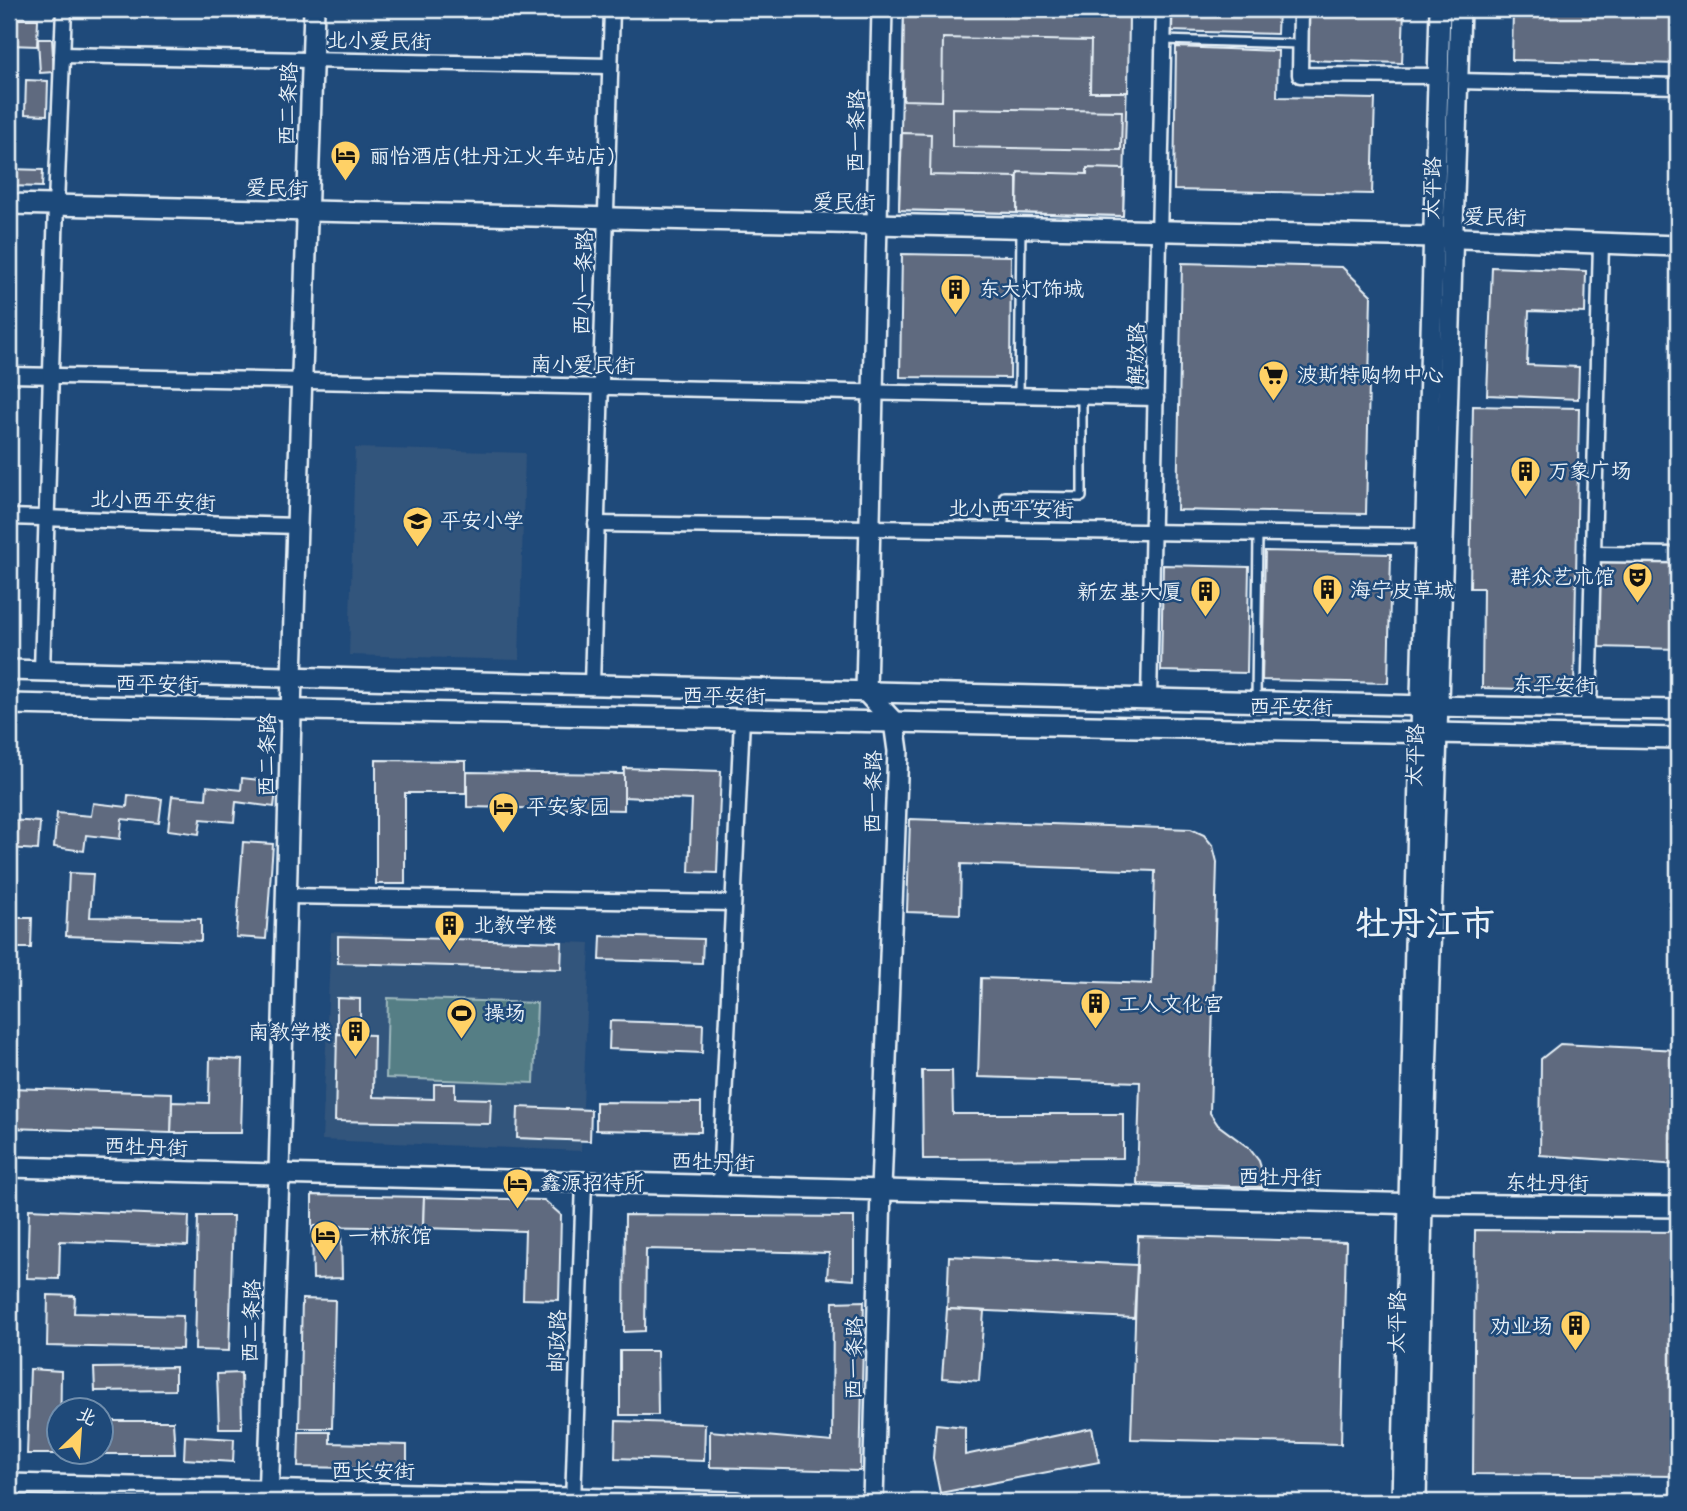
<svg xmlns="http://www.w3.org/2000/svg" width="1687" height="1511" font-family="Mali,'LXGW WenKai TC',sans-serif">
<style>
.built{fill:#32547c}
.green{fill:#557e85;stroke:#9eb8be;stroke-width:2}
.building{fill:#5f6b7f;stroke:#e8f1f8;stroke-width:2}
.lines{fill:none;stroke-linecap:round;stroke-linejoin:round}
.lane-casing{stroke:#e8f1f8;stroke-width:12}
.street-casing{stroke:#e8f1f8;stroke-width:19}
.secondary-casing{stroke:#e8f1f8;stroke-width:24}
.lane{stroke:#1f4a7a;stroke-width:7}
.street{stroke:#1f4a7a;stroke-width:14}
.secondary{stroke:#1f4a7a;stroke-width:19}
.labels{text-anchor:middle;stroke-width:5;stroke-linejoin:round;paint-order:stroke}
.street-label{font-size:21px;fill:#e8f1f8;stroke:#1f4a7a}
.poi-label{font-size:21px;fill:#e8f1f8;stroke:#1f4a7a;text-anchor:start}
.town-label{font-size:35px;font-weight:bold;fill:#e8f1f8;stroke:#1f4a7a}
</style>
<rect width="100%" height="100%" fill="#1f4a7a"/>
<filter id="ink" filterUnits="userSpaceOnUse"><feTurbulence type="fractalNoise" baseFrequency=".0143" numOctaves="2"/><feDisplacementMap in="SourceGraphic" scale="14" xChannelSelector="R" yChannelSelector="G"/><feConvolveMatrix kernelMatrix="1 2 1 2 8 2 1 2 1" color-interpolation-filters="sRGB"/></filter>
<g filter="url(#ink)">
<g class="built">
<polygon points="355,448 525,453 519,660 349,655"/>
<polygon points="331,932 590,943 581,1151 322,1140"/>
</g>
<polygon class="green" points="388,998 537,1003 534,1083 386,1078"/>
<g class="building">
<polygon points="904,9 1129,9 1123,216 899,210"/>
<polygon points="904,9 1129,9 1128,92 1090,92 1091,41 943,38 942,101 903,100"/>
<polygon points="1170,9 1278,9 1277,34 1169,31"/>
<polygon points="1308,9 1404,9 1402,63 1306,60"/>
<polygon points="1513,9 1678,9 1678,64 1512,60"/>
<polygon points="9,19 38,19 37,46 9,45"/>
<polygon points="38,39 52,39 54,72 40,73"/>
<polygon points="1176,47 1278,51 1277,97 1375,99 1372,194 1174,190"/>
<polygon points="26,80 48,81 47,115 25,114"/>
<polygon points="952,108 1122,111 1121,150 952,147"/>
<polygon points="902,133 931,134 930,175 1017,177 1017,213 899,210"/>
<polygon points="1087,168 1124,169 1123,216 1017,213 1018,172 1087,174"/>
<polygon points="9,169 43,170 42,187 9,186"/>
<polygon points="902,254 1011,256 1010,378 900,377"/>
<polygon points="1182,263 1342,267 1371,295 1366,514 1177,510"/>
<polygon points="1492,267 1586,271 1585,313 1529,311 1527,365 1579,367 1578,399 1487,395"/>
<polygon points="1473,406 1579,408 1574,690 1482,688 1483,588 1470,588"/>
<polygon points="1265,551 1391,554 1388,683 1262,680"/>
<polygon points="1599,560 1678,562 1678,649 1597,647"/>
<polygon points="1163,565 1249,567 1247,673 1161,671"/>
<polygon points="376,760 466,761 466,793 405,793 405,884 376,884"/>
<polygon points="624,768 721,771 717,873 689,872 692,800 623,797"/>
<polygon points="467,772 624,774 624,810 467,807"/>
<polygon points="242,778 277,782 274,807 236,802 234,822 201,819 199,834 168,830 172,796 206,799 207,786 241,790"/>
<polygon points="128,795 162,799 159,823 122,819 120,839 86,835 84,851 54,847 57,813 91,816 93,803 127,807"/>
<polygon points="910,819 1191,829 1204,835 1213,846 1217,862 1210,1113 1218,1125 1249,1148 1259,1161 1263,1174 1262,1187 1137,1183 1140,1082 978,1077 981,978 1152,984 1155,871 961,864 960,914 907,912"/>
<polygon points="9,820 40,822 38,850 9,848"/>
<polygon points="243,842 273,844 266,939 236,937"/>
<polygon points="69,873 93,874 90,917 201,919 201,941 66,936"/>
<polygon points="9,918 32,918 31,948 9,948"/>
<polygon points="338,936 562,942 561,969 338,963"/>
<polygon points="601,936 703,939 702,963 600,960"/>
<polygon points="337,998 360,999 360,1034 337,1034"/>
<polygon points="610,1021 703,1024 702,1053 609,1049"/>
<polygon points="337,1034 374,1035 373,1097 434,1099 434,1084 455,1084 455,1098 491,1099 490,1124 335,1121"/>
<polygon points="1560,1044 1678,1050 1678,1165 1540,1155 1541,1059"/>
<polygon points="210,1058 243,1060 241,1133 171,1133 172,1102 209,1103"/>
<polygon points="922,1071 952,1071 953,1114 1123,1114 1123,1158 923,1159"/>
<polygon points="9,1088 172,1093 171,1133 9,1128"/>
<polygon points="596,1102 701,1103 701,1132 596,1130"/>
<polygon points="518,1107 591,1110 590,1141 517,1138"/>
<polygon points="312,1195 424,1197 423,1228 312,1226"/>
<polygon points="424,1197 544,1200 561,1215 559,1300 523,1299 525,1231 423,1228"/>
<polygon points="29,1209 189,1216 188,1246 60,1241 59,1279 27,1278"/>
<polygon points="625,1215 854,1217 854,1280 827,1278 829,1253 646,1249 645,1331 624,1332"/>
<polygon points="198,1216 233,1216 229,1351 195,1350"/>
<polygon points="312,1226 341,1226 342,1278 313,1279"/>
<polygon points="1475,1230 1678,1232 1678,1476 1473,1474"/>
<polygon points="1138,1236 1346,1242 1341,1444 1131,1439"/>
<polygon points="949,1256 1137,1265 1134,1318 947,1309"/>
<polygon points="48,1295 75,1296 74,1313 183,1316 182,1349 47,1346"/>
<polygon points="302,1299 335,1300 332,1428 299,1428"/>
<polygon points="864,1301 860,1471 710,1467 710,1431 832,1442 833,1302"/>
<polygon points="947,1309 984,1311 979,1381 942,1378"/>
<polygon points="620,1351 657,1351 658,1415 620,1415"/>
<polygon points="175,1367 175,1390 95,1391 94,1368"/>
<polygon points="30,1369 61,1371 60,1452 102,1452 102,1421 173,1421 175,1454 27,1454"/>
<polygon points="241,1373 242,1428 219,1428 217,1374"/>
<polygon points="616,1421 705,1424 704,1461 615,1458"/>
<polygon points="936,1424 965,1427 965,1455 1092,1428 1099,1462 940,1493 933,1458"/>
<polygon points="299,1432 330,1432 330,1443 407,1445 407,1469 298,1467"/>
<polygon points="185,1436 234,1439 233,1462 184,1459"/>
</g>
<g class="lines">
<defs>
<g id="lane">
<polyline points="1163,40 1300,44"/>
<polyline points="1019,395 1021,229"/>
<polyline points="1004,530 1004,496 1082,497 1082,397"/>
<polyline points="1256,701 1258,534"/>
</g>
<g id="street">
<polyline points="1301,9 1300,75 1438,76"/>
<polyline points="62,55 610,66"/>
<polyline points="1458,81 1678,86"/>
<polyline points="9,375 1156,398"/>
<polyline points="9,517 297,526"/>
<polyline points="596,524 1425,536"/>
<polyline points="1593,554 1678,555"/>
<polyline points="42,671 56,205 64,9"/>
<polyline points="592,685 612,9"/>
<polyline points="1149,699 1164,9"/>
<polyline points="1589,709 1601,243"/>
<polyline points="286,896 733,903"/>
<polyline points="720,1185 742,719"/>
<polyline points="573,1502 584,1182"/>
</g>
<g id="secondary">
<polyline points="9,204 1434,237 1678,246"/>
<polyline points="9,670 1429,706 1678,710"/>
<polyline points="9,704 1678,738"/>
<polyline points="9,1167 1422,1204 1678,1207"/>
<polyline points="9,1484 736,1502"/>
<polyline points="268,1502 279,1174 292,677 314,9"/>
<polyline points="873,1502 881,1189 898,751 894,722 866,692 882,9"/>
<polyline points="1402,1502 1420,733 1440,9"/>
<polyline points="1416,1502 1422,1204 1460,9"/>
</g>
</defs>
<use href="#lane" class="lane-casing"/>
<use href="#street" class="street-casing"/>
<use href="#secondary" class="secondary-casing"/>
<use href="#lane" class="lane"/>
<use href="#street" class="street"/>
<use href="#secondary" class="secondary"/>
</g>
</g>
<defs>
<symbol id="hotel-pin" viewBox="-11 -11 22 30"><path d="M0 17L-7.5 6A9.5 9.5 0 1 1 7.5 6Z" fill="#ffd166" stroke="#1f4a7a"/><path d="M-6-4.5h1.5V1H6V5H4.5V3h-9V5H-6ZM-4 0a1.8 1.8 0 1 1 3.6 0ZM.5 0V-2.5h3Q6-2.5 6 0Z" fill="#111"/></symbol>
<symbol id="building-pin" viewBox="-11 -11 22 30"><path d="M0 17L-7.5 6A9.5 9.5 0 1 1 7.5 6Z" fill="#ffd166" stroke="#1f4a7a"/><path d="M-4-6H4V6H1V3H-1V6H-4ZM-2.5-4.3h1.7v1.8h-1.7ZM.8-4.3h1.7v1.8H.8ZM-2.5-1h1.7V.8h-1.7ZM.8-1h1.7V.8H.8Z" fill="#111"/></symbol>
<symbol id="supermarket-pin" viewBox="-11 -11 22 30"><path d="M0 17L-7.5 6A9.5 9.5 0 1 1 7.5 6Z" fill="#ffd166" stroke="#1f4a7a"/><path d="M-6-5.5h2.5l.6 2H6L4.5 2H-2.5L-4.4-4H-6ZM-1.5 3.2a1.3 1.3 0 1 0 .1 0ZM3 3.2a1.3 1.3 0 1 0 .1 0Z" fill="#111"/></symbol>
<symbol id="school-pin" viewBox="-11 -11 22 30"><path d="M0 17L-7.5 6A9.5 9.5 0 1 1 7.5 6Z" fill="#ffd166" stroke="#1f4a7a"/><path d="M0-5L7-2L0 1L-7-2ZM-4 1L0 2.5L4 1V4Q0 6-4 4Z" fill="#111"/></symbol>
<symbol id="theatre-pin" viewBox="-11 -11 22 30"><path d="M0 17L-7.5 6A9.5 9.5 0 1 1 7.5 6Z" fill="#ffd166" stroke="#1f4a7a"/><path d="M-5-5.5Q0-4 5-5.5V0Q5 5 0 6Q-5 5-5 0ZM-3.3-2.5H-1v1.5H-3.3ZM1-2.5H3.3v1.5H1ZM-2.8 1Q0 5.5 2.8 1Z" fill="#111"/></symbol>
<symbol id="stadium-pin" viewBox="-11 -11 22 30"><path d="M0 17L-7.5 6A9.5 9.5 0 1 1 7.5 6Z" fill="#ffd166" stroke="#1f4a7a"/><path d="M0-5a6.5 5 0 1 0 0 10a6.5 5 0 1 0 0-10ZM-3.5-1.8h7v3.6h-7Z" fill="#111"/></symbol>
</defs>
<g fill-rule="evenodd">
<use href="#hotel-pin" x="328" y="138" width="35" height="47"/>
<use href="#building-pin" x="938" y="272" width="35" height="47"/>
<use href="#supermarket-pin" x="1256" y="358" width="35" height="47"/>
<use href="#building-pin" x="1508" y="454" width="35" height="47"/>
<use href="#school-pin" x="400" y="504" width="35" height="47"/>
<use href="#theatre-pin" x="1620" y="560" width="35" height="47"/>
<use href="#building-pin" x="1310" y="572" width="35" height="47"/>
<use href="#building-pin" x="1188" y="574" width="35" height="47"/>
<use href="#hotel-pin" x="486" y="790" width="35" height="47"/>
<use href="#building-pin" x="432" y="908" width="35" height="47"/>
<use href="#building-pin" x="1078" y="986" width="35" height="47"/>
<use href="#stadium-pin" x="444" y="996" width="35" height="47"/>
<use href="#building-pin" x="338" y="1014" width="35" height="47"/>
<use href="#hotel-pin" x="500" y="1166" width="35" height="47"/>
<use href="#hotel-pin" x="308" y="1218" width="35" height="47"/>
<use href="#building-pin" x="1558" y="1308" width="35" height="47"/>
</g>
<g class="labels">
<g class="street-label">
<text transform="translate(379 41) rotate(1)" y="7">北小爱民街</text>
<text transform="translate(288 104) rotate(-88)" y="7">西二条路</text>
<text transform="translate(856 131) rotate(-89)" y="7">西一条路</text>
<text transform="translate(277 188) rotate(2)" y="7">爱民街</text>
<text transform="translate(1432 188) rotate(-88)" y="7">太平路</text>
<text transform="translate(844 202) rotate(1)" y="7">爱民街</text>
<text transform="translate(1495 217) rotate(2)" y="7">爱民街</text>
<text transform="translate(583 283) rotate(-88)" y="7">西小一条路</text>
<text transform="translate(1136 354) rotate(-89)" y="7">解放路</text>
<text transform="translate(583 365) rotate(1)" y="7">南小爱民街</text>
<text transform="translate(153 501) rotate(2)" y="7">北小西平安街</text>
<text transform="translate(1011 509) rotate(1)" y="7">北小西平安街</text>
<text transform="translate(157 684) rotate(1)" y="7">西平安街</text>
<text transform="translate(1554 685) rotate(1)" y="7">东平安街</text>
<text transform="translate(724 696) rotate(1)" y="7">西平安街</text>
<text transform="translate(1291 707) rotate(1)" y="7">西平安街</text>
<text transform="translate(267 755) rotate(-89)" y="7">西二条路</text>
<text transform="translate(1415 755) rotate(-88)" y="7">太平路</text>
<text transform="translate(873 792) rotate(-89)" y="7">西一条路</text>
<text transform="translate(146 1147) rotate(2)" y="7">西牡丹街</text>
<text transform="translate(713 1162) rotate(2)" y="7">西牡丹街</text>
<text transform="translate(1280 1177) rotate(1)" y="7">西牡丹街</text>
<text transform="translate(1547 1183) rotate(1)" y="7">东牡丹街</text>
<text transform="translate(251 1321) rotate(-88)" y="7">西二条路</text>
<text transform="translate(1397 1322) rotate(-89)" y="7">太平路</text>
<text transform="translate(557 1341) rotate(-88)" y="7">邮政路</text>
<text transform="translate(854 1358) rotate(-89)" y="7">西一条路</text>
<text transform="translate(373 1471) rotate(1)" y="7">西长安街</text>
</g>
<g class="poi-label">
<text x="369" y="163">丽怡酒店(牡丹江火车站店)</text>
<text x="979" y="296">东大灯饰城</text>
<text x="1297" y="382">波斯特购物中心</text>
<text x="1548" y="478">万象广场</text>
<text x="440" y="528">平安小学</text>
<text x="1615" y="584" text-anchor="end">群众艺术馆</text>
<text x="1350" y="597">海宁皮草城</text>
<text x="1182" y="599" text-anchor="end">新宏基大厦</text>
<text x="526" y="814">平安家园</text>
<text x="473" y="932">北教学楼</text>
<text x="1119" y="1011">工人文化宫</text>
<text x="484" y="1020">操场</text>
<text x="332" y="1039" text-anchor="end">南教学楼</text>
<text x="540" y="1190">鑫源招待所</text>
<text x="348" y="1243">一林旅馆</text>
<text x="1553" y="1333" text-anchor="end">劝业场</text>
</g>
<g class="town-label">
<text x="1425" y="935">牡丹江市</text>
</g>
</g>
<rect width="1687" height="1511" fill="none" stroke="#1f4a7a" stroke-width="35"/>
<rect x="18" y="18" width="1652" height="1476" fill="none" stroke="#e8f1f8" stroke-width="2.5" filter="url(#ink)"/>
<g transform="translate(80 1431) rotate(25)"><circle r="33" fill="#1f4a7a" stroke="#6f8dac" stroke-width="2"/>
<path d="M0-5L12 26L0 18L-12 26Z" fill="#ffd166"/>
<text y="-10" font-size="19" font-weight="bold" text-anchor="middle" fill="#e8f1f8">北</text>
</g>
</svg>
